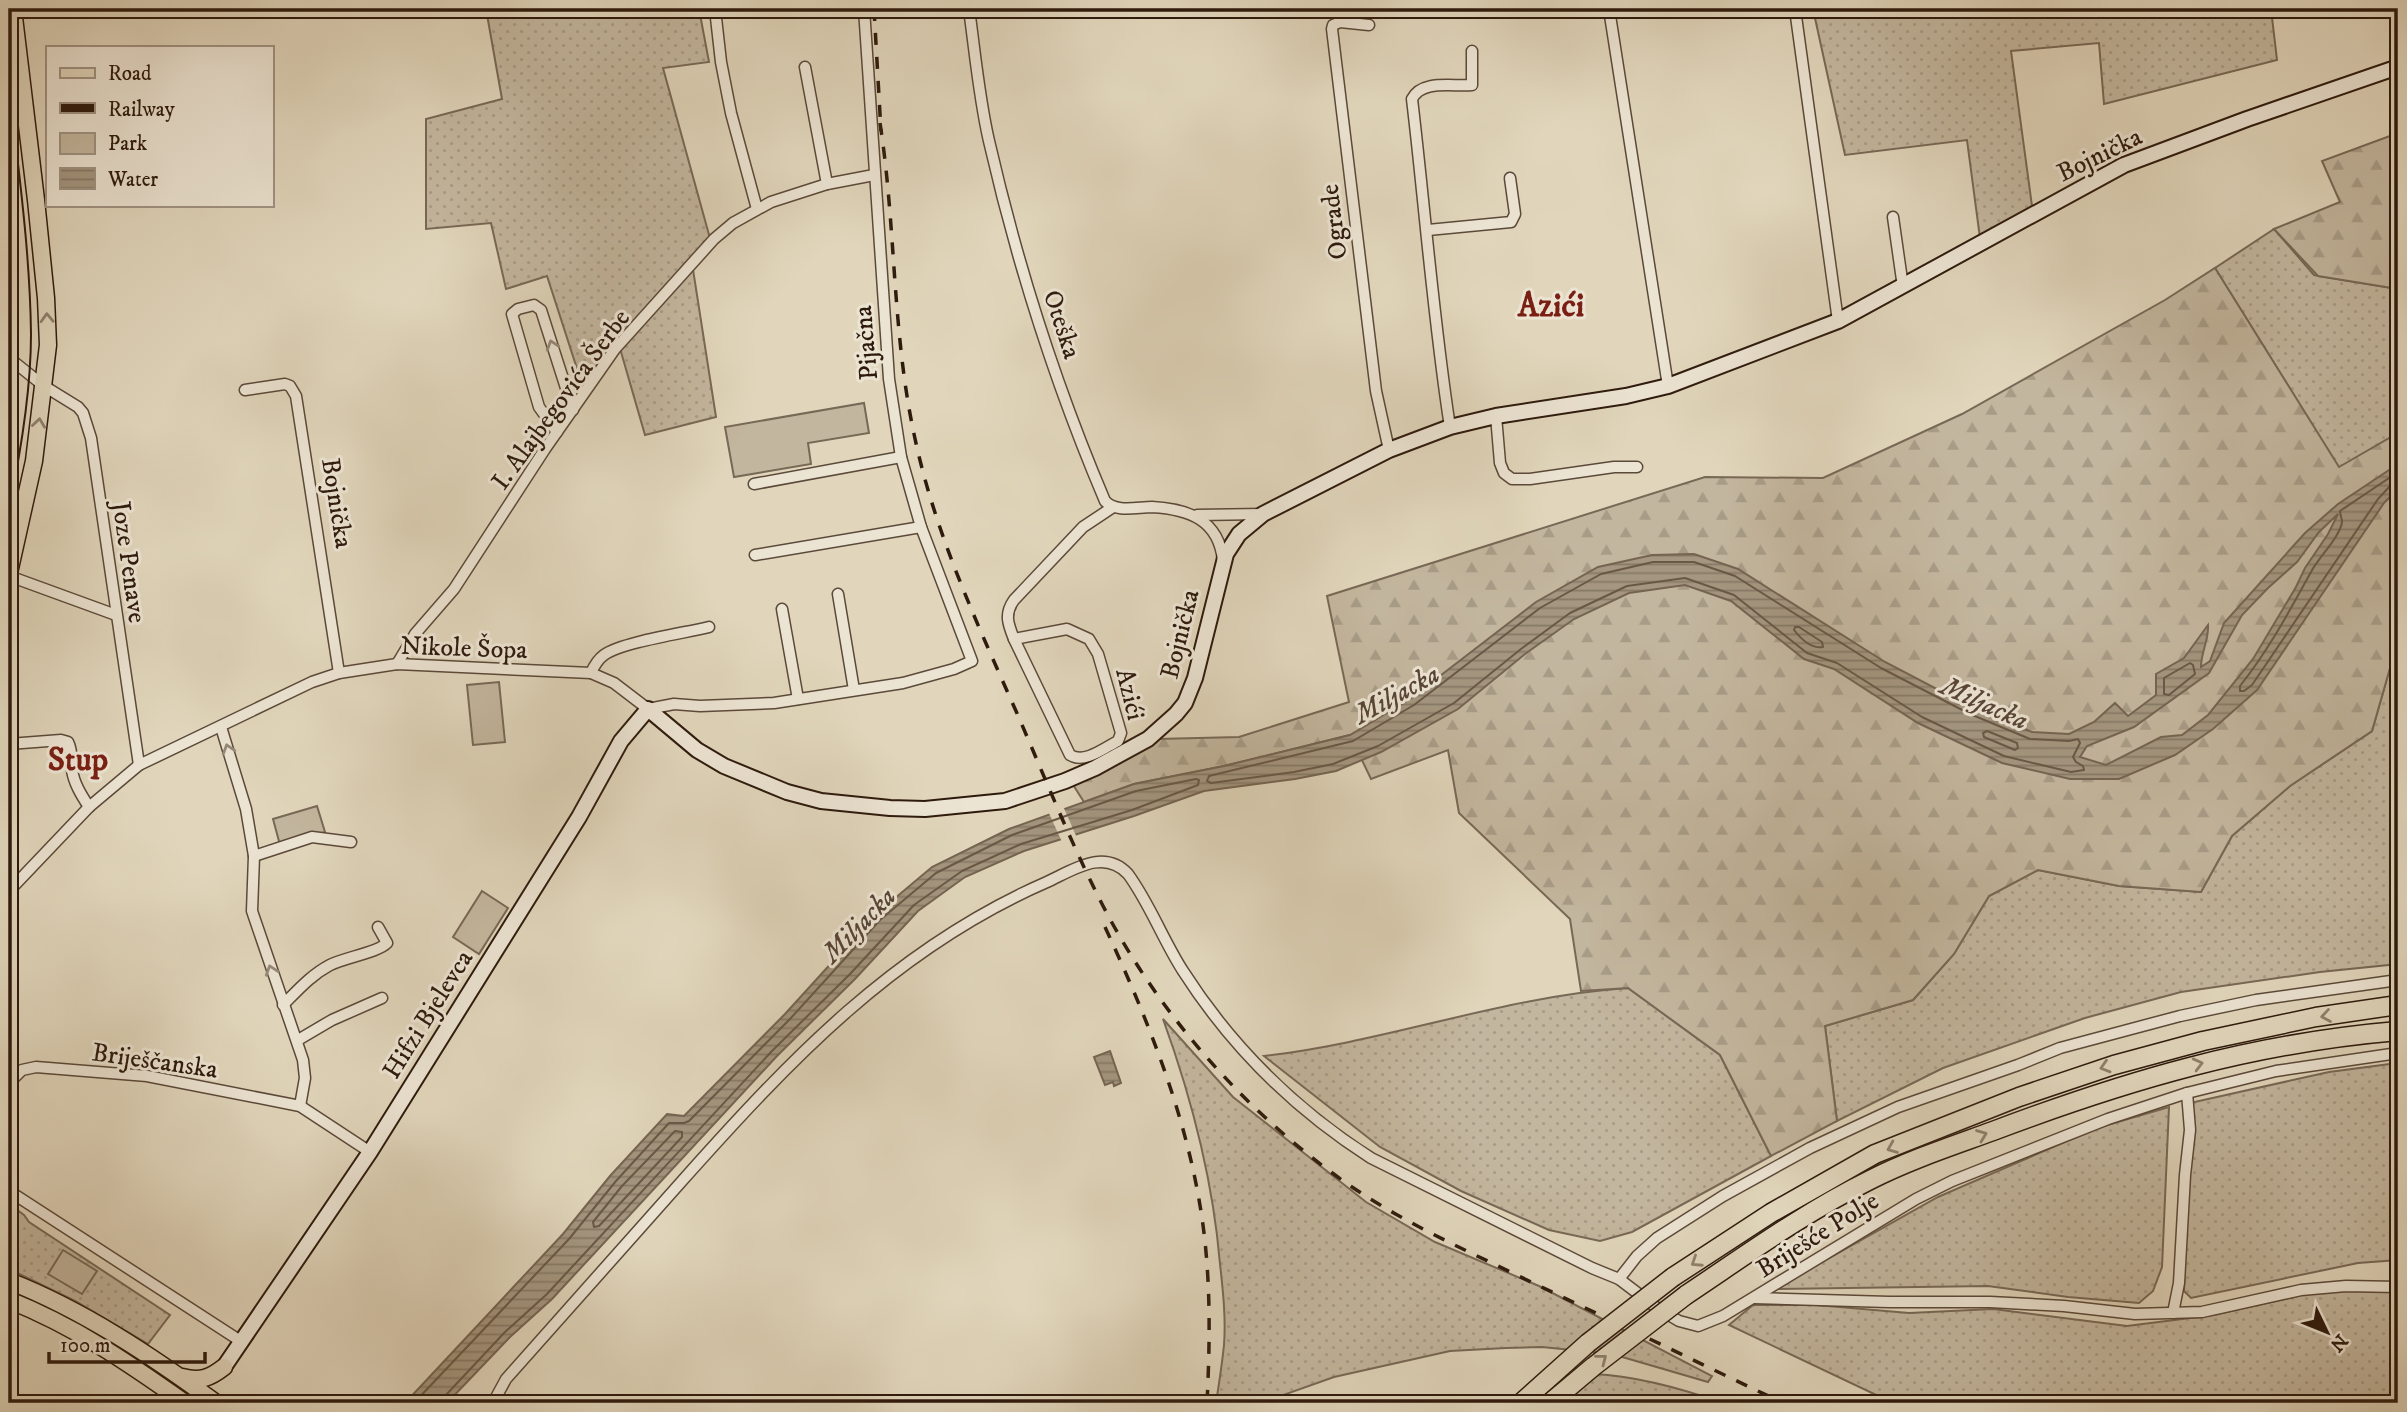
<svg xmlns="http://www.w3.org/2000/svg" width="2407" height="1412" font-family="'IM FELL DW Pica',serif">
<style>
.grass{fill:url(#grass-dots);stroke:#786856;stroke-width:2}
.forest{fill:url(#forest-firs);stroke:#786856;stroke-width:2}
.green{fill:#c3b69e;stroke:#786856;stroke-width:2}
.water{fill:url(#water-rules);stroke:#756452;stroke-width:2;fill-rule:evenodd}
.pier{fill:#e1d6bc}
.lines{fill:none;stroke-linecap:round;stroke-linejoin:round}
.shore{stroke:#695846;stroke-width:2}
.minor-casing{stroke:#5b4939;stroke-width:13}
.secondary-casing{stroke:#2e1a0d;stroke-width:18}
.primary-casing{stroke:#2e1a0d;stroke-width:19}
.motorway-casing{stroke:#2e1a0d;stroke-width:21}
.minor{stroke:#ece4d3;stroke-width:10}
.secondary{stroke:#ece4d3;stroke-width:14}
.primary{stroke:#e1d6bc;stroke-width:16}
.motorway{stroke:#e1d6bc;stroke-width:18}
.tram{stroke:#2e1a0d;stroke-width:2}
.rail{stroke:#2e1a0d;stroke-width:3.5;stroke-dasharray:12 12;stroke-linecap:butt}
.motorway-bridge-casing{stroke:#2e1a0d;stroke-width:21;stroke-linecap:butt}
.motorway-bridge{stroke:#e1d6bc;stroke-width:18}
.oneway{stroke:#90816d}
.oneway2{stroke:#96897a}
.labels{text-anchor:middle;stroke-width:6;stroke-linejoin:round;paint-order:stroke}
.street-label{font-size:26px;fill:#2e1a0d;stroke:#ece4d3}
.water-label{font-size:28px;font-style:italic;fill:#574535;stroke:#ece4d3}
.district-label{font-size:33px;font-weight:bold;fill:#7a1f14;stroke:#ece4d3}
</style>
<defs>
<pattern id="grass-dots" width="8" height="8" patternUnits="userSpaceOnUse" patternTransform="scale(1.75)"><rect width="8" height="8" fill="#c3b69e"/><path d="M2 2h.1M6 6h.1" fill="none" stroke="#a89c87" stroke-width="1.8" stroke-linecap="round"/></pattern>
<pattern id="forest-firs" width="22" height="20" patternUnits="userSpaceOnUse" patternTransform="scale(1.75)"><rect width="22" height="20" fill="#c3b69e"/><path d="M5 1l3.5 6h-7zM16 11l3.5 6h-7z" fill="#a89c87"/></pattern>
<pattern id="water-rules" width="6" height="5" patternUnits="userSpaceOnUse" patternTransform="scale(1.75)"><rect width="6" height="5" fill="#a49680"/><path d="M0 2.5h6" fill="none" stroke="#867a67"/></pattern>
</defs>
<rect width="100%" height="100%" fill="#e1d6bc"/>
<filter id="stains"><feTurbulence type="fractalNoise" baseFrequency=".00286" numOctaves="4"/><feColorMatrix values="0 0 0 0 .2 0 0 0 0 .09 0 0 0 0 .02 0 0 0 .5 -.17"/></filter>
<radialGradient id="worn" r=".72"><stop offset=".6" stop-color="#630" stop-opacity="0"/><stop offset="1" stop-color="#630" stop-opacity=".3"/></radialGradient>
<g class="grass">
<polygon points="486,9 699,9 709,62 663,68 711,242 692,263 716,417 645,435 619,345 582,384 547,276 506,289 491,223 426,229 426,119 502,99"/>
<polygon points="1813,9 2271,9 2277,60 2104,104 2099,43 2011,51 2032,206 1980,238 1967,140 1845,155"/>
<polygon points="2274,229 2314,275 2398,289 2398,433 2339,468 2215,268"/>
<polygon points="2398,659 2398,964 2320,972 2181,992 2085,1018 1943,1068 1837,1121 1825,1026 1913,1000 1954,954 1989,896 2038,870 2119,886 2201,892 2232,836 2290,786 2372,731 2390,668"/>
<path d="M 1628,988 L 1720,1055 L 1771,1156 L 1632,1232 L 1600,1241 L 1549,1230 L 1461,1191 L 1380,1147 L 1264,1056 C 1387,1042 1505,996 1628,988 Z"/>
<path d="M 1163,1019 L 1233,1097 L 1366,1202 L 1435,1242 L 1539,1286 L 1712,1376 L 1708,1382 L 1612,1354 L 1542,1347 L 1506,1348 L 1450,1351 L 1334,1377 L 1261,1403 L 1216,1403 C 1219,1384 1222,1364 1224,1345 C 1226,1318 1223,1291 1220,1264 C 1213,1180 1192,1099 1163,1019 Z"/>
<polygon points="2398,1063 2398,1260 2358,1263 2191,1298 2184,1291 2190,1103 2329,1072"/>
<polygon points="2169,1107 2162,1267 2153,1291 2139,1303 2068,1297 1988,1286 1774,1289 1938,1197 2097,1128"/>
<polygon points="9,1204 24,1215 29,1222 170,1315 148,1344 75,1301 9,1269"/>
<polygon points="2398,1283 2398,1403 1893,1403 1729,1325 1753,1305 1816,1305 1909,1313 1993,1309 2127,1326 2214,1315 2315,1292"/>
<path d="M 1594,1374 C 1637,1376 1683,1389 1723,1403 L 1563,1403 Z"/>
</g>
<g class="forest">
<polygon points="2398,133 2398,289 2318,276 2274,229 2340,202 2322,161"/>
<polygon points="2215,268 2339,467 2398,433 2398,659 2390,668 2372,731 2290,786 2232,836 2201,892 2119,886 2038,870 1989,896 1954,954 1913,1000 1825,1026 1837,1121 1771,1156 1720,1055 1628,988 1581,991 1570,919 1459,813 1448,750 1371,779 1350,735 1224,766 1134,784 1084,802 1070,780 1157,739 1239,737 1349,702 1327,596 1705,477 1823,478 1962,414 2165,300"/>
</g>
<g class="green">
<polygon points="864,403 869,433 808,443 811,464 734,477 725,427"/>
<polygon points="499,682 505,742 473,745 467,685"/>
<polygon points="317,806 325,832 280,845 273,819"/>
<polygon points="482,891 508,908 479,954 453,937"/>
<polygon points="63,1250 97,1271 82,1294 48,1274"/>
</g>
<g class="water">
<path d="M 2398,464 L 2398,489 L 2384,503 L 2257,690 L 2213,729 L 2175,755 L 2119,779 L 2070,779 L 2002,763 L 1918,723 L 1834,669 L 1804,659 L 1731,601 L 1685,585 L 1629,593 L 1574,619 L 1525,654 L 1458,709 L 1381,752 L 1336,771 L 1295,779 L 1204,791 L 1134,816 L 1024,851 L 965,877 L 918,911 L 855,979 L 777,1056 L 552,1299 L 510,1337 L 447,1403 L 405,1403 L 563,1234 L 610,1176 L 667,1114 L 684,1116 L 785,1014 L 875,915 L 932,867 L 1009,829 L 1134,784 L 1224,766 L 1350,735 L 1410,699 L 1536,602 L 1598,567 L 1652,555 L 1694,554 L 1738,569 L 1885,662 L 1973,708 L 2032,732 L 2069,734 L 2094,722 L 2115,703 L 2128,716 L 2156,695 L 2156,674 L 2184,658 L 2208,625 C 2209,640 2201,652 2201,667 L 2210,661 L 2224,623 L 2305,533 L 2338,504 ZM 2338,514 L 2328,534 L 2305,568 L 2296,587 L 2253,659 L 2208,715 L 2182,735 L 2161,737 L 2106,765 L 2080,757 L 2087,746 L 2134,727 L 2209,673 L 2242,615 L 2268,588 L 2297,562 L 2319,532 Z"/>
<polygon points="1110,1051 1121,1083 1114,1086 1113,1082 1105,1085 1094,1057"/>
</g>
<polygon class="pier" points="1063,806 1077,838 1062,842 1048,811"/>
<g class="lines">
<g class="shore">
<path d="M 2398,472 L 2340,511 C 2340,515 2342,518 2342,522 C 2340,537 2318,558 2311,572 C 2289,612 2268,651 2240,686 L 2240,691 L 2244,691 L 2252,685 L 2378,499 L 2391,485 L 2398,484"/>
<polygon points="1653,562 1694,562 1735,576 1881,668 1970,714 2030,739 2069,741 2078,739 2080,743 2073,757 2076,762 2083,766 2084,770 2071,772 2004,756 1922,717 1837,663 1807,653 1734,595 1685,578 1627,586 1570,613 1521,649 1454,703 1378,746 1333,764 1294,772 1211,783 1207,781 1209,776 1353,741 1414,705 1540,608 1601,574"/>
<path d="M 1799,627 L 1822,642 L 1823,647 C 1812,649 1801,639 1794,630 L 1795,627 Z"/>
<polygon points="2190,663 2193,665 2195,674 2169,695 2164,694 2164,678"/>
<polygon points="1987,731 2017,743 2018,748 2015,750 1984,737 1983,733"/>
<polygon points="675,1131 682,1132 682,1137 599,1226 594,1227 593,1222 622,1186"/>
<polyline points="414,1403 569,1239 616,1181 669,1123 684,1123 689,1121 790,1019 880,920 936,873 1012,835 1136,791 1196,779 1199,780 1198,785 1132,810 1021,844 962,871 914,905 850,974 772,1051 547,1294 505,1332 445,1396 443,1403"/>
</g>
<defs>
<g id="minor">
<polyline points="715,9 721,62 731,113 757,209"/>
<path d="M 969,9 C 975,52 979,98 989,141 C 1017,263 1056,386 1105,501 C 1116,513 1137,507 1152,507 C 1189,509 1219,520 1223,561"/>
<polyline points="1609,9 1668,386"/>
<polyline points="1795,9 1838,321"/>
<polyline points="1369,25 1340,22 1333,25 1332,29 1376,391 1389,450"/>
<polyline points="805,67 827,184"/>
<polyline points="1893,217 1903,287"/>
<polyline points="1428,230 1511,222 1515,214 1510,178"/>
<polyline points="9,358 44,386 78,407 83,413 91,438 139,765"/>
<polyline points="245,390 285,384 290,386 296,396 339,673"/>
<polyline points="1496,416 1500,463 1504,473 1512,479 1530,479 1614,467 1637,467"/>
<path d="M 1450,427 C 1433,318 1425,208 1412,99 C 1422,79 1453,87 1472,85 L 1472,51"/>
<polyline points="557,432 539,407 512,314 518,309 534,305 541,310 573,410"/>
<polyline points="754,484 901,457"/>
<polyline points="1197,515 1263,514"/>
<polyline points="755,555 921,527"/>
<polyline points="9,576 116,615"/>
<polyline points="838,594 854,690"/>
<polyline points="782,609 798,699"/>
<path d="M 1067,629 L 1089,639 L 1098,654 L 1121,733 L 1118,741 C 1104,748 1085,764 1070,755 L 1014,639 Z"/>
<path d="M 1014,639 C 1008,624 1004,614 1014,600 L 1083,527 L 1113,507"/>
<polyline points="397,664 415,634 454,589 545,449 615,349 714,239 733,223 771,202 827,184 874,175"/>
<path d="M 591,673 C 594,666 597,660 604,655 C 622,642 685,633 709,627"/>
<polyline points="221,727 246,809 254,856 252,911 303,1060 305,1078 300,1106"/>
<path d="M 9,744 L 61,740 L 68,742 C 73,752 71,760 72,770 C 74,784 82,796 89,807"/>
<polyline points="254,856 312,837 351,842"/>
<polyline points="9,866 17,881"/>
<polyline points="9,891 89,807 139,765 312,682 339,673 397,664 591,673 614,683 648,709 674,704 700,706 774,703 903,683 954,669 972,661 921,527 901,457 889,379 864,9"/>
<path d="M 283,1005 C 298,990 311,975 330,965 C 343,958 379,952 387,943 L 378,927"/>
<polyline points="298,1040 332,1020 382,998"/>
<polyline points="9,1083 22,1070 36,1067 147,1076 300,1106 370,1152"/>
<polyline points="9,1191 242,1342"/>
<polyline points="1619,1279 1637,1256 1657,1238 1723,1196 1810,1148 1898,1107 2018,1065 2060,1048 2180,1016 2256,1000 2398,980"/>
<polyline points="1754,1298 1889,1302 1990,1302 2064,1306 2135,1314 2202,1312 2301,1290 2346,1286 2398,1287"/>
<polyline points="2173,1313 2179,1283 2185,1175 2190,1130 2187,1093"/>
<path d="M 493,1403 L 506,1379 C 564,1313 623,1247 682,1181 C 790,1060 895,948 1047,882 C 1073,870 1104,848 1128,874 C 1150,904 1163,940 1183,971 C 1231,1046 1296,1110 1371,1158 L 1592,1268 L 1619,1279 L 1657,1308 L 1679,1321 L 1698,1326 L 1723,1316 L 1916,1199 L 1952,1181 L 2108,1119 L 2187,1093 L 2276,1071 L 2398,1053"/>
</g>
<polyline id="secondary" points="224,1367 370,1152 579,817 621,741 648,709 697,750 724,766 787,792 821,801 890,808 925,809 1005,801 1065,781 1095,768 1148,739 1176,714 1185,703 1195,678 1226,554 1239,534 1263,514 1389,450 1450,427 1496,416 1626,396 1668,386 1838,321 2124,165 2247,119 2398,67"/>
<g id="primary">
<polyline points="9,248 9,358"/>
<polyline points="9,573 34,461 48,345 46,298 36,200 13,9"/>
<path d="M 9,1281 C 83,1310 152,1356 216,1403"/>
<path d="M 9,1300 C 76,1327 127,1362 185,1403"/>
<path d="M 182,1377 C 200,1382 210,1378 224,1367"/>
</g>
<g id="motorway">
<polyline points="1673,1277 1771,1213 1875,1154 2019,1097 2114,1065 2203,1041 2316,1017 2398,1005"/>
<path d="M 1686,1295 C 1746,1255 1805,1212 1870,1180 C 1909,1160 1952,1146 1993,1131 C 2128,1080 2254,1043 2398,1031"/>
<polyline points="1521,1403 1588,1343"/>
</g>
</defs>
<use href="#minor" class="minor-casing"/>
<use href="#secondary" class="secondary-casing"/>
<use href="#primary" class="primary-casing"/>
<use href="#motorway" class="motorway-casing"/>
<use href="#minor" class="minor"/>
<use href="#secondary" class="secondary"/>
<use href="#primary" class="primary"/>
<use href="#motorway" class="motorway"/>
<path class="tram" d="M 9,85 C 18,167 30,250 31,334 C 31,392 21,451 9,508"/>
<g class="rail">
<polyline points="874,9 881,131"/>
<path d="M 880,123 C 896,226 892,331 914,434 C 934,531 976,621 1016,711 C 1043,773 1068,836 1098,896 C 1155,1011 1247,1115 1352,1187 C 1408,1225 1470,1252 1531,1282 C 1615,1322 1699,1363 1783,1403"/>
<path d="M 1105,927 C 1148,1020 1187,1116 1202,1218 C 1211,1279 1210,1342 1207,1403"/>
</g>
<defs>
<g id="motorway-bridge">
<polyline points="1588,1343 1673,1277"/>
<polyline points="1550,1403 1594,1366 1686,1295"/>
</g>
</defs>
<use href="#motorway-bridge" class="motorway-bridge-casing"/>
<use href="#motorway-bridge" class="motorway-bridge"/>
</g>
<defs><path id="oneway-chevron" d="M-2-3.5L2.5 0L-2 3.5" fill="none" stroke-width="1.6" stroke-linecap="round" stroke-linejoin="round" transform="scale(1.75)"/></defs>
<g class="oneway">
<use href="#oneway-chevron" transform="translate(47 318) rotate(-92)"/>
<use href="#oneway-chevron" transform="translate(39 423) rotate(-82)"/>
<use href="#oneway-chevron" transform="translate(2326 1016) rotate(171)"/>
<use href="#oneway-chevron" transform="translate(2198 1064) rotate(-14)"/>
<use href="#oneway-chevron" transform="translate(2105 1067) rotate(163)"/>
<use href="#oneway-chevron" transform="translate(1982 1135) rotate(-21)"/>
<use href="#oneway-chevron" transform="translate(1892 1148) rotate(158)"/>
<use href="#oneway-chevron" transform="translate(1696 1262) rotate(147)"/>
<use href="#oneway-chevron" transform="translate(1602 1359) rotate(-38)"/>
</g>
<g class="oneway2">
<use href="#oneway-chevron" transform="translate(552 345) rotate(-108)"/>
<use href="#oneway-chevron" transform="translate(228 749) rotate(-107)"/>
<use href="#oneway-chevron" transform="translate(271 970) rotate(-108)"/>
</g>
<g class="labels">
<g class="street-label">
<text transform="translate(2099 154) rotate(-26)" y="9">Bojnička</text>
<text transform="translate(1333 222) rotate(-97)" y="9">Ograde</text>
<text transform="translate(1063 324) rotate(72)" y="9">Oteška</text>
<text transform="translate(865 343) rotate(-95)" y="9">Pijačna</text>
<text transform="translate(560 399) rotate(-54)" y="9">I. Alajbegovića Šerbe</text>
<text transform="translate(338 503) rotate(81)" y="9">Bojnička</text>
<text transform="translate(130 562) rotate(82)" y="9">Joze Penave</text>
<text transform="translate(1179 634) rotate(-76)" y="9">Bojnička</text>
<text transform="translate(464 647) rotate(2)" y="9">Nikole Šopa</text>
<text transform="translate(1131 694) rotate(76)" y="9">Azići</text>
<text transform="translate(427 1014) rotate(-58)" y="9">Hifzi Bjelevca</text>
<text transform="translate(155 1060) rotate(8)" y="9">Briješčanska</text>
<text transform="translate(1817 1234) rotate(-32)" y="9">Briješće Polje</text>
</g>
<g class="water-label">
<text transform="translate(1396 693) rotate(-29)" y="10">Miljacka</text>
<text transform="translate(1985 702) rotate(24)" y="10">Miljacka</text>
<text transform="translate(858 924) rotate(-46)" y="10">Miljacka</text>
</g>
<g class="district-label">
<text x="1551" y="316">Azići</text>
<text x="78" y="770">Stup</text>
</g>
</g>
<rect width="2407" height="1412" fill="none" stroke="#e1d6bc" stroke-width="35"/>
<rect x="10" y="10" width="2386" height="1391" fill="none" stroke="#2e1a0d" stroke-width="3.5"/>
<rect x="18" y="18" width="2372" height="1377" fill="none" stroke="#2e1a0d" stroke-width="2"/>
<rect x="46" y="46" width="228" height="161" fill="#ece4d3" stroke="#a09384" stroke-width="2"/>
<rect x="60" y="68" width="35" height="10" fill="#e1d6bc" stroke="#a09384" stroke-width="2"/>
<text x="108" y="80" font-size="21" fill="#2e1a0d">Road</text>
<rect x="60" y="103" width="35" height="10" fill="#2e1a0d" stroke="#a09384" stroke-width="2"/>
<text x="108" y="116" font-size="21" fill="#2e1a0d">Railway</text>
<rect x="60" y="133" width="35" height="21" fill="#c3b69e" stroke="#a09384" stroke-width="2"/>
<text x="108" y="150" font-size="21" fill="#2e1a0d">Park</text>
<rect x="60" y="168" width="35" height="21" fill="url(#water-rules)" stroke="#a09384" stroke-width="2"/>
<text x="108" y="186" font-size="21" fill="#2e1a0d">Water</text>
<g transform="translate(2327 1332) rotate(133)" stroke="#ece4d3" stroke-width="5" paint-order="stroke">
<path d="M0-5L12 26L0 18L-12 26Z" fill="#2e1a0d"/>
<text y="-10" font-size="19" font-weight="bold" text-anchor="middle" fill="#2e1a0d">N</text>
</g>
<path d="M49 1352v10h156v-10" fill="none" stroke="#2e1a0d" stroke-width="3.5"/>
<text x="60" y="1352" font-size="21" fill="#2e1a0d" stroke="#ece4d3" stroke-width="5" paint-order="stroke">100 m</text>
<rect width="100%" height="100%" filter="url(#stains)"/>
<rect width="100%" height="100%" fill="url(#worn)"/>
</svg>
